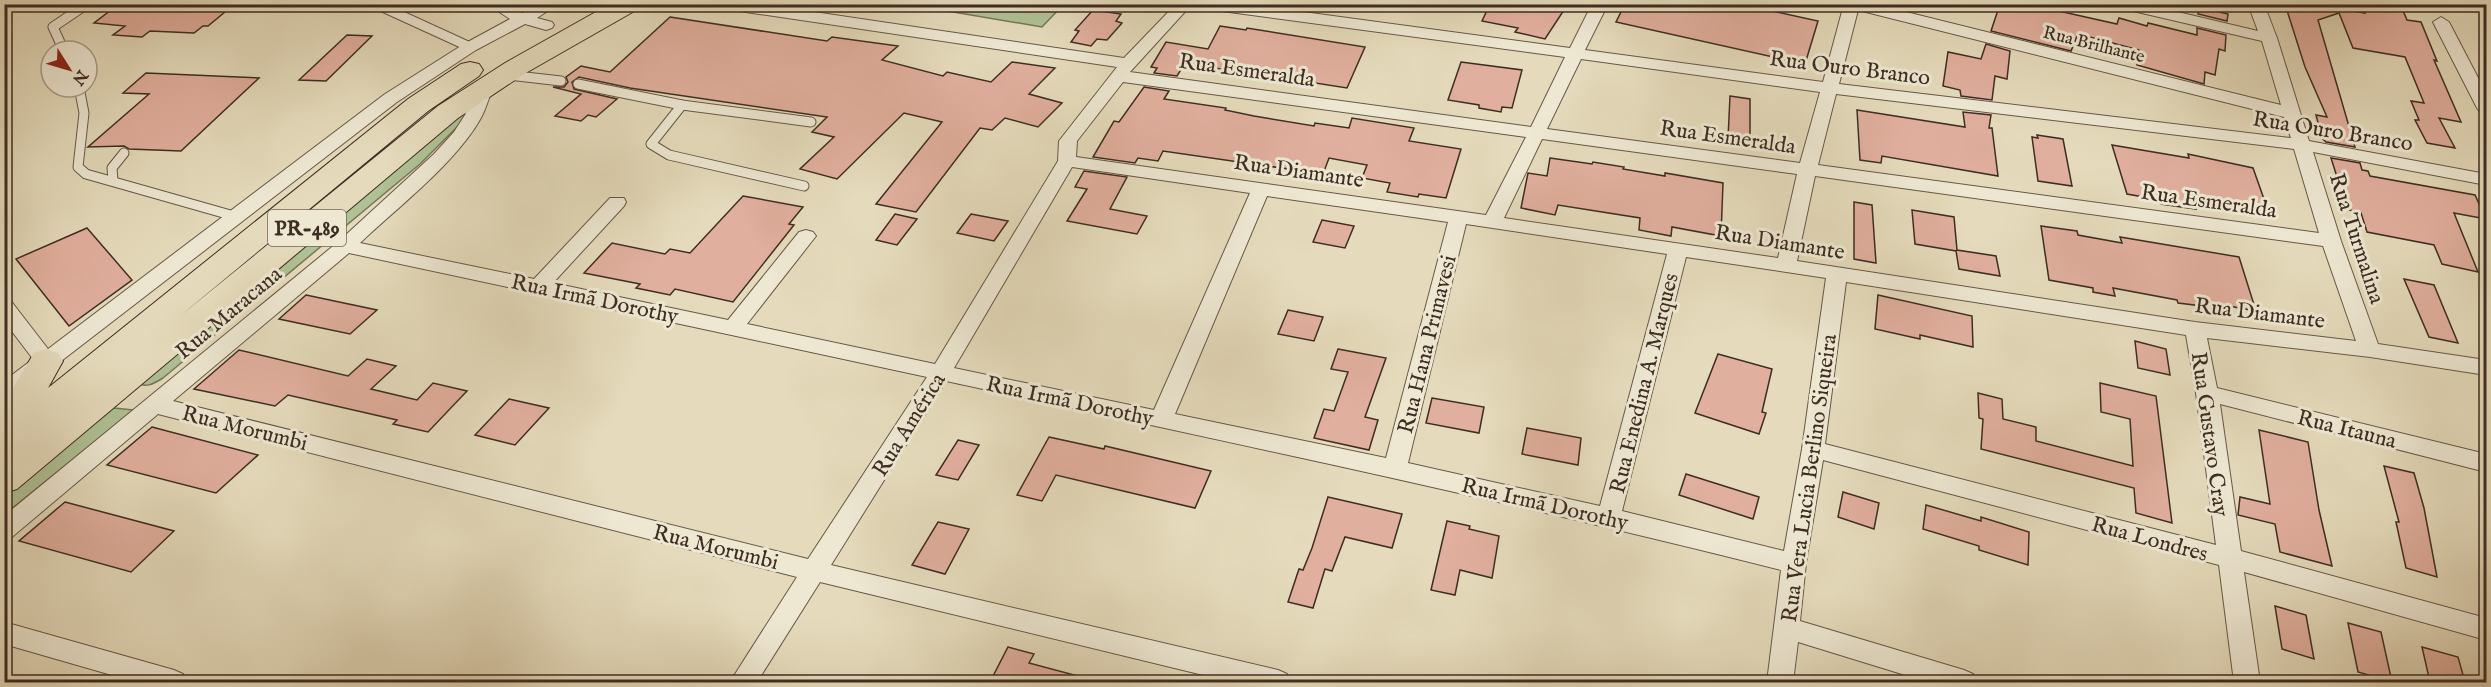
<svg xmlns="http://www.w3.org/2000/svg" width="2491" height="687" font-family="'IM FELL English',serif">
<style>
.green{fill:#afc195;stroke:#76775c;stroke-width:1.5}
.building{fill:#e1af9e;stroke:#3e2d22;stroke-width:1.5}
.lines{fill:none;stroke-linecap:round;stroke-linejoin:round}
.lane-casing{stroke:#685848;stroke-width:11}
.street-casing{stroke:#685848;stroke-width:2}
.primary-casing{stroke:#3e2d22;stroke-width:2}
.lane{stroke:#eee8d3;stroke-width:9}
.street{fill:#eee8d3;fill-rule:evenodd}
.primary{fill:#e5dbbc;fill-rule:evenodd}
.labels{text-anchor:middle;stroke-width:6;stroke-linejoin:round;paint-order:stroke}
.far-street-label{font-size:18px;fill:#3e2d22;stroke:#eee8d3}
.shield{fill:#eee8d3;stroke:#736557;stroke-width:1.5}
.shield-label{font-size:21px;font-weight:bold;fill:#3e2d22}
.street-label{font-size:22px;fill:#3e2d22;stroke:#eee8d3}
</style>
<rect width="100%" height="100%" fill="#e5dbbc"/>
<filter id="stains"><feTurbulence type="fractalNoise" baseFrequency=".00333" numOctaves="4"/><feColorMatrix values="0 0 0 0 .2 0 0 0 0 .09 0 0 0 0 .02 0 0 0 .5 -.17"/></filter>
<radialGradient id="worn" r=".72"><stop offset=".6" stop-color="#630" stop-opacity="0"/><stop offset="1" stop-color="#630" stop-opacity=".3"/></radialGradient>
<g class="green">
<polygon points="912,5 1063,5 1042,27"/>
<path d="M 472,99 L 467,117 L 420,164 L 163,378 C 152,385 146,388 134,382 Z"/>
<polygon points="114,408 134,410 5,514 5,483 96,412"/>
</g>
<g class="building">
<polygon points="119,4 178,4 231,7 208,26 203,26 194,33 150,31 142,37 113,35 125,26 94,23"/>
<polygon points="1490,4 1534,4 1564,10 1545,39 1515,32 1518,28 1482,21"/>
<polygon points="1625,4 1741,4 1818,21 1805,64 1616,22"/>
<polygon points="2000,4 2055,4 2054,10 2117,24 2119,18 2147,26 2148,23 2197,35 2197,28 2226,35 2225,51 2219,49 2215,75 2205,72 2204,84 2137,65 2139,50 2078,34 2071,51 1991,31"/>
<polygon points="2285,4 2355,4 2355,7 2347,10 2365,13 2362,4 2389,4 2401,6 2407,20 2421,22 2437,61 2434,60 2461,122 2439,118 2455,148 2427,143 2415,120 2419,120 2411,101 2424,103 2405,57 2353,48 2339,13 2318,20 2355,147 2326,142 2322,138 2316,115 2327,117 2305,67"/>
<polygon points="2198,7 2228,14 2227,21 2198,14"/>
<polygon points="1093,10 1121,14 1116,21 1122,23 1107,40 1097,39 1091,46 1071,42 1079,31 1075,30"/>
<polygon points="670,17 827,41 832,37 898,46 882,60 943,76 947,72 991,82 1012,62 1055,68 1029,94 1062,103 1038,127 1005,118 992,130 980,128 916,212 876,204 942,122 904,113 837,179 800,169 834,137 812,132 827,117 630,88 579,77 572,82 574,89 617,99 596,117 588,115 581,121 555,116 581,94 553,87 564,87 568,82 566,77 581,66 610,72"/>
<polygon points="1220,26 1246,30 1247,28 1365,47 1347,88 1309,82 1308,84 1185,63 1177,76 1154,73 1157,68 1151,67 1166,42 1208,49"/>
<polygon points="347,35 372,36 326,81 299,80"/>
<polygon points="1986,44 2010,51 2007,79 1995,76 1992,100 1961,96 1960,90 1943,86 1948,52 1981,59"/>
<polygon points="1461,62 1522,70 1512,108 1502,107 1501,112 1479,108 1479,105 1448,100"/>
<polygon points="146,73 259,78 181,151 129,149 124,146 88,147 149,94 123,93"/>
<polygon points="1144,87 1169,91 1164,99 1226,108 1225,110 1254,116 1314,126 1315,123 1349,128 1352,118 1414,128 1409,141 1461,149 1446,198 1419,194 1418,197 1387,192 1390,183 1362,178 1367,165 1329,158 1323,174 1163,151 1158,161 1138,158 1135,163 1093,157 1114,121 1119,122"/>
<polygon points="1730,96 1750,99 1750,142 1728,139"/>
<polygon points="1857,110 1965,127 1963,112 1991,115 1989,128 1992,128 1998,176 1882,156 1881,163 1860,160"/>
<polygon points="2037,135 2063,139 2072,186 2038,181 2032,137 2038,138"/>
<polygon points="2112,145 2189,158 2188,154 2253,168 2270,216 2242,212 2240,207 2192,199 2196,209 2161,204 2160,200 2127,194"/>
<polygon points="1550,158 1592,164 1593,162 1624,167 1623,169 1665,176 1665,173 1723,183 1721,236 1672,227 1671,236 1639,230 1640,218 1558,205 1555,215 1521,208 1528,173 1547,176"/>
<polygon points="2331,158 2360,163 2362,170 2368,171 2370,176 2475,195 2486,219 2454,213 2478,272 2442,264 2434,245 2367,232 2361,213 2349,210 2340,178 2337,177"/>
<polygon points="1084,171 1127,177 1110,209 1147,216 1137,234 1067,221 1087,189 1075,187"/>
<polygon points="743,196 803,207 789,224 794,225 733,302 675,289 670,295 636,288 640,284 584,273 612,243 665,254 670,249 690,253"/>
<polygon points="1854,202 1872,205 1876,263 1854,259"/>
<polygon points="1912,210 1954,217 1957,250 1996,256 2000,276 1959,269 1956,251 1915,244"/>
<polygon points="895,214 917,219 897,245 876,240"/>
<polygon points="971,214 1008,221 994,241 957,233"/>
<polygon points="1322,220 1354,226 1345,248 1313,242"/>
<polygon points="2041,226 2077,231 2078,235 2122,243 2120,237 2239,257 2256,311 2201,301 2203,306 2178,303 2177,300 2113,288 2115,296 2093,292 2093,288 2049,280"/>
<polygon points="87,228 132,280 69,326 16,259"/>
<polygon points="2404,279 2434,285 2458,343 2429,337"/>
<polygon points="306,295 377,310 350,334 279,319"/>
<polygon points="1878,295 1972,316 1973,347 1920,335 1920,339 1875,329"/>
<polygon points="1288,310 1323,317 1314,341 1278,334"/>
<polygon points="2135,341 2166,349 2170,375 2138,368"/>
<polygon points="1338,349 1386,358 1365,417 1378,420 1369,450 1314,438 1324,409 1334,411 1348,372 1331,369"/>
<polygon points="239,350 348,376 367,359 396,366 371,389 417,400 433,383 467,391 428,432 393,424 397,420 288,395 275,406 194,389"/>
<polygon points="1718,354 1772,369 1762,412 1766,413 1759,434 1695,413"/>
<polygon points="2100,383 2156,396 2172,523 2136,513 2134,488 1981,449 1983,419 1979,418 1978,393 2002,399 2003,419 2036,427 2036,441 2133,466 2130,419 2101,412"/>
<polygon points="1432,398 1484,407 1479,433 1426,423"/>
<polygon points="509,399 549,408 515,445 475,435"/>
<polygon points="152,427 258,455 216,493 107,465"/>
<polygon points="1527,428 1581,438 1578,465 1522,454"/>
<polygon points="2259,430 2308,442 2319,510 2332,566 2280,552 2275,524 2238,515 2240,497 2270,504"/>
<polygon points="1049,437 1104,449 1105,446 1211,471 1195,508 1056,475 1042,501 1017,495"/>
<polygon points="958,440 979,445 958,480 936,475"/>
<polygon points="2384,466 2414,473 2424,508 2437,577 2406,568 2396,522 2399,522"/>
<polygon points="1686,474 1759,497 1753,519 1679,495"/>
<polygon points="1843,492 1879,503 1874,529 1838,517"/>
<polygon points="1328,497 1402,514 1392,548 1345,537 1332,571 1325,569 1313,608 1288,602 1299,569 1303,570 1312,548"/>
<polygon points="65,502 174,531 131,572 19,541"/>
<polygon points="1926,505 1981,521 1981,517 2029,532 2028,565 1979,550 1979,546 1923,529"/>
<polygon points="1447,521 1470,526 1469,529 1499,536 1492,578 1460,570 1455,595 1431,590"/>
<polygon points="938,522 969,529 945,574 912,565"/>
<polygon points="2275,606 2306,615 2314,659 2282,649"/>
<polygon points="2348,623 2381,632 2392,682 2358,672"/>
<polygon points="1008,647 1034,654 1029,663 1078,676 1077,682 990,682"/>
<polygon points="2422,647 2458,657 2465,682 2430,682"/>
</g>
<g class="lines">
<defs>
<g id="lane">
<polyline points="376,4 470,47"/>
<polyline points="64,51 53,27 87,4"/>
<polyline points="508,75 561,81"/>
<polyline points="578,84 682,105 811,122"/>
<polyline points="79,87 84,113 78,167 86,174 234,216"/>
<polyline points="682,105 651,144 669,155 804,186"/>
<polyline points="113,181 112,168 124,153"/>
</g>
<g id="street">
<polygon points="487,4 507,4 522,13 538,4 558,4 537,18 552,22 554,25 552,28 546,30 525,24 476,50 397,102 12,399 4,401 4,381 33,359 4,321 4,299 11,301 48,349 385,94 464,44 510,19"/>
<path d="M 719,4 L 761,4 L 1124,58 L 1176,4 L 1192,4 L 1130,72 L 1531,127 L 1565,57 L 1207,9 L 1200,4 L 1245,4 L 1570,48 L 1592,4 L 1608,4 L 1585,50 L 1823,82 L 1844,4 L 1874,4 L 2281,105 L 2262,41 L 2116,7 L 2115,4 L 2144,4 L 2258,31 L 2248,4 L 2264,4 L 2277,38 L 2309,141 L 2486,174 L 2486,185 L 2313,152 L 2341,241 L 2378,344 L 2486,360 L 2486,375 L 2370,357 L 2207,338 L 2217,388 L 2486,454 L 2486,472 L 2220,404 L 2241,551 L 2486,618 L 2486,640 L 2244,572 L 2260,682 L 2234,682 L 2219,565 L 1823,460 L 1806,563 L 1800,621 L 1964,670 L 1973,674 L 1977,682 L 1928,682 L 1798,642 L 1793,682 L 1767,682 L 1781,570 C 1504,500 1225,441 946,381 L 831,565 L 1278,670 L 1287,674 L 1291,682 L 1232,682 L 820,582 L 757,682 L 730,682 L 797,577 L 158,414 L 12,537 L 4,539 L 4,516 L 338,242 L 434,154 L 454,132 L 465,115 L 479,81 L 485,80 L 493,85 C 490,95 487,106 482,116 C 458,161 398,207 360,243 L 534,279 L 610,198 L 624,198 L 626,202 L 624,206 L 553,283 L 728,320 L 799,232 L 806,230 L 813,232 L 816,236 L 747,324 L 935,364 L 1058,161 L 1059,141 L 1117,67 L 726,9 ZM 1858,10 L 2284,117 L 2291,138 L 1839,84 ZM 1581,59 L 1820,92 L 1800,163 L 1547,129 ZM 1123,82 L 1526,137 L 1486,215 L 1076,157 L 1077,141 ZM 1836,94 L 2294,149 L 2319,233 L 1818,165 ZM 1542,139 L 1797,174 L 1778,258 L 1504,218 ZM 1072,167 L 1250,193 L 1154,410 L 954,368 ZM 1815,176 L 2323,246 L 2356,341 L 2195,322 L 1797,261 ZM 1267,196 L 1448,222 L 1386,458 L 1175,414 ZM 1466,224 L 1667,254 L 1600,506 L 1408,463 ZM 349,253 L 927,377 L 808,559 L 173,401 ZM 1686,257 L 1826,278 L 1802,449 L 1784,551 L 1622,511 ZM 1846,282 L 2186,335 L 2196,393 L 2216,545 L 1825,444 Z"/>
<polygon points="2441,17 2449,22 2486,93 2486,113 2480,112 2477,108 2433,22"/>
<polygon points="4,622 174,670 183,674 187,682 136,682 4,644"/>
</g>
<polygon id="primary" points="610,4 641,4 638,9 524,74 458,118 17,489 4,493 4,458 11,453 4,455 4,403 34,353 46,349 58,353 63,361 48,388 408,99 461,64 470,62 479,64 483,70 479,76 428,111 180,316 438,106 505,63"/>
</defs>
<use href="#lane" class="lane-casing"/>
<use href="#street" class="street-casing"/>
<use href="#primary" class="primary-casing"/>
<use href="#lane" class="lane"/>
<use href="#street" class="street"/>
<use href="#primary" class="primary"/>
</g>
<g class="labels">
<g class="far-street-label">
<text transform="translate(2094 44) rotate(14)" y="6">Rua Brilhante</text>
</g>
<rect class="shield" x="268" y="210" width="78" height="36" rx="4.5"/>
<g class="shield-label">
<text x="307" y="235">PR-489</text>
</g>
<g class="street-label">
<text transform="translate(1850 67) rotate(7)" y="8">Rua Ouro Branco</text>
<text transform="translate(1247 69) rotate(8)" y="8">Rua Esmeralda</text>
<text transform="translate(2333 130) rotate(9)" y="8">Rua Ouro Branco</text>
<text transform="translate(1728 136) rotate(8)" y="8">Rua Esmeralda</text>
<text transform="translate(1299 170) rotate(8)" y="8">Rua Diamante</text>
<text transform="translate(2209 200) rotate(8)" y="8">Rua Esmeralda</text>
<text transform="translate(2358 238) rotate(72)" y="8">Rua Turmalina</text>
<text transform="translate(1780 241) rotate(9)" y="8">Rua Diamante</text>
<text transform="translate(595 298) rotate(12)" y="8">Rua Irmã Dorothy</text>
<text transform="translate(228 312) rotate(-40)" y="8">Rua Maracana</text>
<text transform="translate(2260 312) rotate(7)" y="8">Rua Diamante</text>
<text transform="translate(1426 344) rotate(-76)" y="8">Rua Hana Primavesi</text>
<text transform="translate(1643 383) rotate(-76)" y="8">Rua Enedina A. Marques</text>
<text transform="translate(1070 400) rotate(12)" y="8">Rua Irmã Dorothy</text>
<text transform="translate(908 424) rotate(-58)" y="8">Rua América</text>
<text transform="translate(245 427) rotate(14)" y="8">Rua Morumbi</text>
<text transform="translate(2347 428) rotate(14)" y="8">Rua Itauna</text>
<text transform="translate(2211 434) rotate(82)" y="8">Rua Gustavo Cray</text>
<text transform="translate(1808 478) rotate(-82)" y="8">Rua Vera Lucia Berlino Siqueira</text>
<text transform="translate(1545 503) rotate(13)" y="8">Rua Irmã Dorothy</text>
<text transform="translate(2150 538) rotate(15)" y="8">Rua Londres</text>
<text transform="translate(716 546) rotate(14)" y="8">Rua Morumbi</text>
</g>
</g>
<rect width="2491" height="687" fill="none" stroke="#e5dbbc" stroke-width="24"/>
<rect x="6" y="6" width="2479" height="675" fill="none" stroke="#3e2d22" stroke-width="3"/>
<rect x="12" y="12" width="2467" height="663" fill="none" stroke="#3e2d22" stroke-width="1.5"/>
<g transform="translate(69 69) rotate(127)"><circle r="28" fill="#eee8d3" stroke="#a89d8c" stroke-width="1.5"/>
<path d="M0-4.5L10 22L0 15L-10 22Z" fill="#8f2418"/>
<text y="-9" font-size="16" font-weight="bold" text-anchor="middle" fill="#3e2d22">N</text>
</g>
<rect width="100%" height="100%" filter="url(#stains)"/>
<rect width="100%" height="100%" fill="url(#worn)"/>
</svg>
